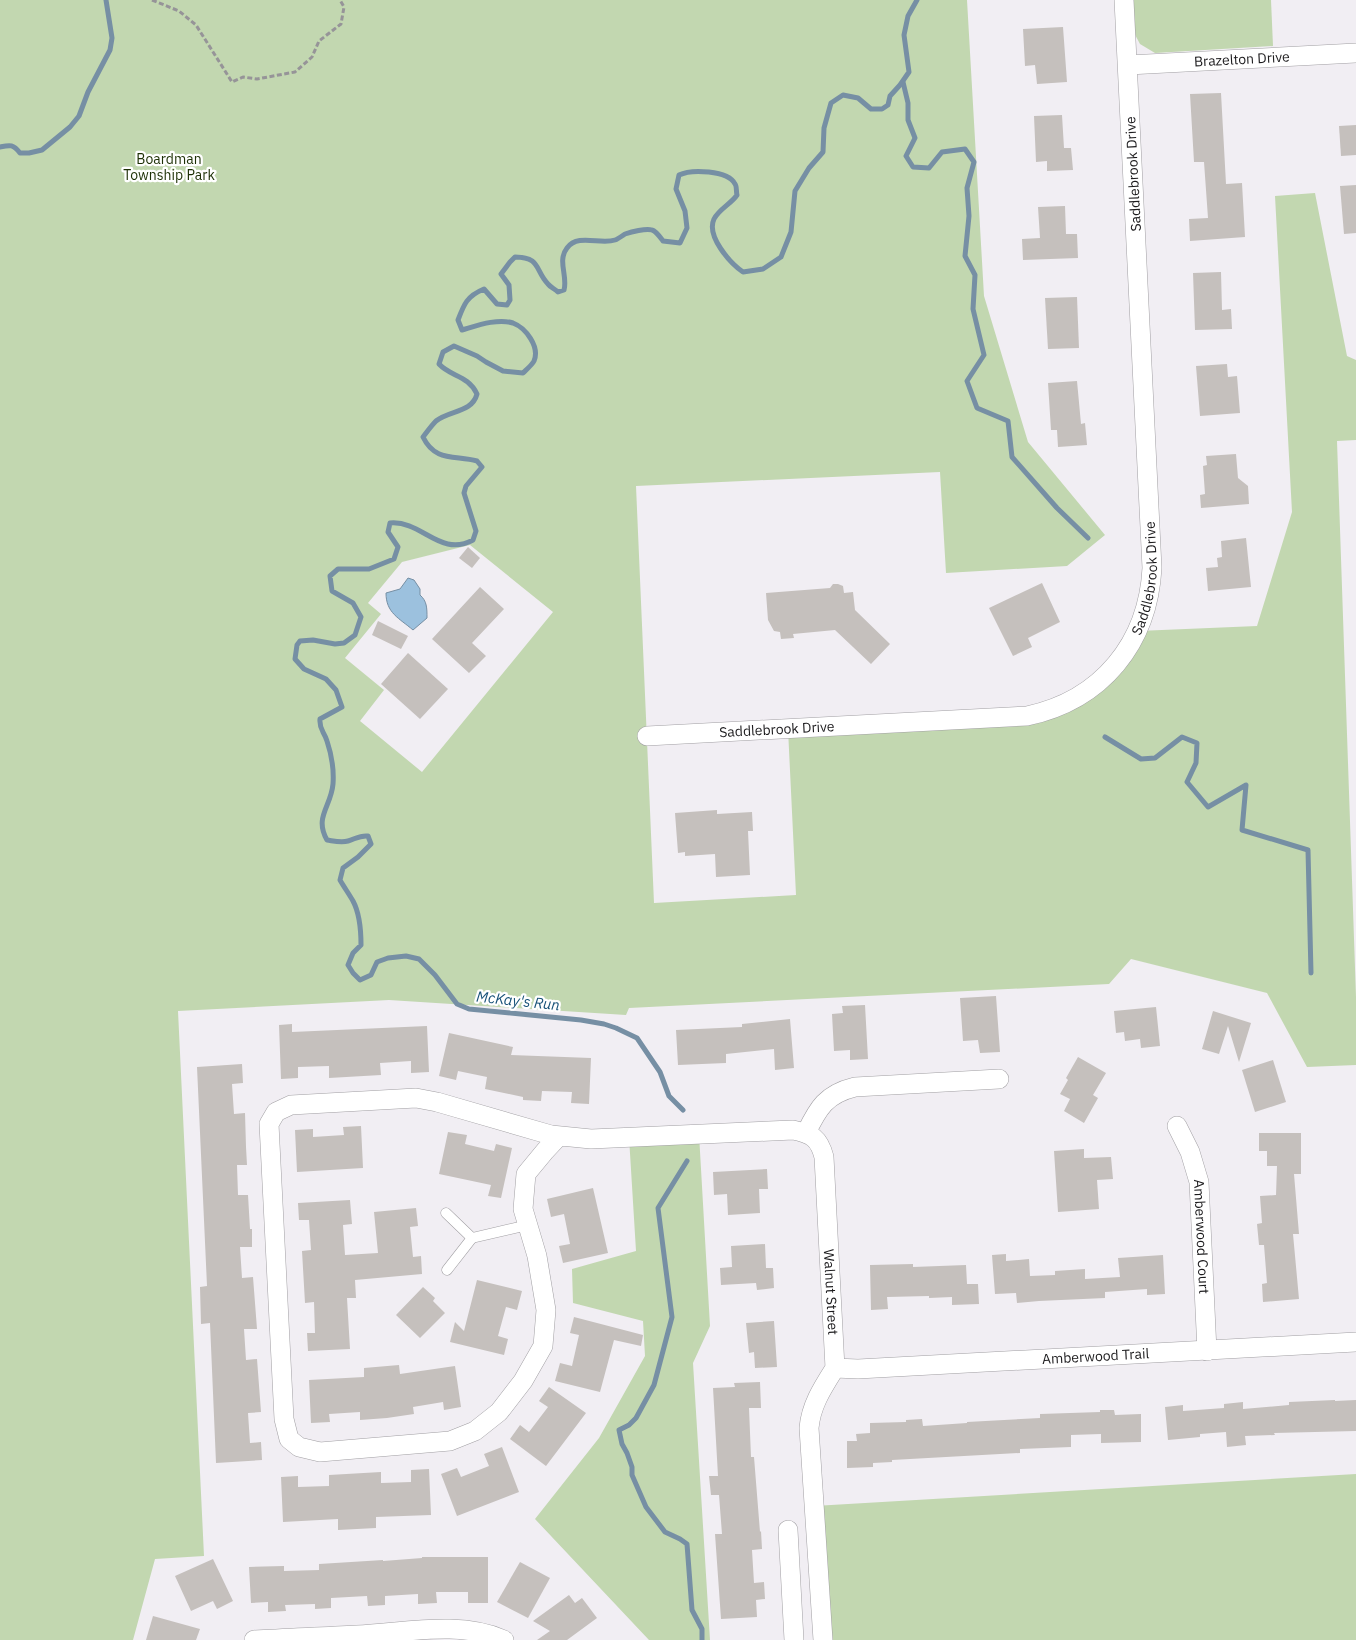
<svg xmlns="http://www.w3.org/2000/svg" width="1356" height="1640" font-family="'IBM Plex Sans',sans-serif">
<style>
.green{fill:#c2d7b0;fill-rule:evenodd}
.water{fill:#9cc1de;stroke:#768fa4}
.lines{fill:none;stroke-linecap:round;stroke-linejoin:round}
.stream{stroke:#768fa4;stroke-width:5}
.building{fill:#c5c0bd}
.lane-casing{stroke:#a19fa3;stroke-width:11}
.street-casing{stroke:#a19fa3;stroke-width:20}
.path{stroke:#969498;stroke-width:3;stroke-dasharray:5 2.5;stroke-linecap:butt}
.lane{stroke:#fff;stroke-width:10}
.street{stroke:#fff;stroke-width:19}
.labels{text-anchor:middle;stroke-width:4.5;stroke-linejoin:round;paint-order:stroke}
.street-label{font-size:14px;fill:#1c1b1d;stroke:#fff}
.park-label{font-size:14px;fill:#1c2f04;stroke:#fff}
.water-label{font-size:15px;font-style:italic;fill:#185279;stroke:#fff}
</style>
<rect width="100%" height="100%" fill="#f1eef3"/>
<g class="green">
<path d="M 0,0 L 967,0 L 984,296 L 1028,442 L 1105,535 L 1067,566 L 946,573 L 940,472 L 636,486 L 654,903 L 796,895 L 788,729 L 1062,705 L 1138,631 L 1257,626 L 1292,512 L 1275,196 L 1315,193 L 1347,356 L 1356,360 L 1356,440 L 1337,441 L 1356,997 L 1356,1065 L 1307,1067 L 1267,993 L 1131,959 L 1109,984 L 629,1008 L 626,1015 L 389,1000 L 178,1011 L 204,1556 L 155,1559 L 133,1640 L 0,1640 ZM 470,545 L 553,612 L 422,772 L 360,721 L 384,690 L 345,658 L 381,614 L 368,603 L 402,562 Z"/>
<polygon points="1132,0 1271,0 1273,46 1155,53 1140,44 1133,31"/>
<polygon points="699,1134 710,1326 693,1363 710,1640 649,1640 535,1519 599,1438 645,1356 643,1321 573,1303 572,1269 636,1251 629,1137"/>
<polygon points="1356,1474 1356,1640 823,1640 814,1506"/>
</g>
<path class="water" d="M 408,578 L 414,580 L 420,589 L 420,595 C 427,601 427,608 427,618 L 413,630 C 399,618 386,613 386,593 L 400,589 Z"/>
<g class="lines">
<g class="stream">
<polyline points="903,82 908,103 908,120 915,138 906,156 913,167 929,168 942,152 965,149 974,162 967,188 969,216 965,256 975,275 973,309 984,355 967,381 977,408 1008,421 1012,457 1057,508 1088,538"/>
<path d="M 0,147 C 10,145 13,144 20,153 L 29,153 L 42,150 L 70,127 L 79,116 L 88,92 L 110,50 L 112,38 L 106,0"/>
<polyline points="1105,737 1141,759 1155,758 1182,737 1197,743 1196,763 1187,782 1208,807 1246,785 1242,830 1308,850 1311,973"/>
<path d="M 683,1110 L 669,1096 L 660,1072 L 637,1038 L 616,1028 L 604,1024 L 581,1020 L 469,1009 L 457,1004 L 435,975 L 419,959 L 406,956 L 388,958 L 377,962 L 371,975 L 360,980 L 353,973 L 348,965 L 353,953 L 361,945 C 361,930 360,914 353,901 C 349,894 344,887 340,880 L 343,868 L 358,857 L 371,844 L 368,836 C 360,835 355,839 348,841 C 341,843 334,841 327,840 C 314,817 331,807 333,784 C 334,770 331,753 327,741 C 324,731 319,730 320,719 L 342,707 L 336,690 L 326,679 L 304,669 L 295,659 L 297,645 L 300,641 L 313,640 L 335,644 L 344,643 L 355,635 L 361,617 L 353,603 L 332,591 L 330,576 L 338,569 L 369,569 L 394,559 L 398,547 L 388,532 L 390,523 C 422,520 440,558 473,540 L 476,531 L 464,493 L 466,486 L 482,467 L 477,461 C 455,455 435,462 423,437 C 427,432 431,426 436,421 C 449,410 472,413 477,394 C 468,375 451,377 439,364 L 443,352 L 454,346 L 477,356 L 486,362 L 503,371 L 523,373 C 526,370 532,365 534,361 C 540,347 526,328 513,323 C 497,318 476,326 462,330 L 458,320 C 464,304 467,296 484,289 L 497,304 L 507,305 L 510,300 L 509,285 L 501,274 L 510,262 L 515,257 C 541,257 535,271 548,284 C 550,287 555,289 558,292 L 564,290 C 568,276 557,261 567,248 C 578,233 600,245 615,240 C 618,239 622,236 625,234 C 631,232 646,228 652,230 C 656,231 660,237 663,241 L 680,243 L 687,228 L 685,211 L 676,189 L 679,175 C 691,169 728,170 735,184 C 737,186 736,192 737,195 C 731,204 719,209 714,219 C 706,236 730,263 743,272 L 763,269 L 781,257 L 791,232 L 795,191 L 809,168 L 823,152 L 824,128 L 831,103 L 843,95 L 858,98 L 871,109 L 882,109 L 888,105 L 890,96 L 900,85 L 909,72 L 904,35 L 908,16 L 917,0"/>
<polyline points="687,1161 658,1208 672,1317 654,1385 636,1418 629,1425 619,1430 622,1444 627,1453 632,1467 632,1475 646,1507 665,1532 680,1539 687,1544 692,1610 702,1629 702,1640"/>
</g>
</g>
<g class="building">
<polygon points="1063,27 1067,82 1037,84 1035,65 1025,66 1023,29"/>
<polygon points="1221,93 1226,184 1242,183 1245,237 1190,241 1189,219 1208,218 1204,162 1194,162 1190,94"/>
<polygon points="1062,115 1064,148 1071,148 1073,170 1047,171 1047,161 1036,162 1034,116"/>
<polygon points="1356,125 1356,155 1341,156 1339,126"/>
<polygon points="1356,185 1356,233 1344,234 1340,186"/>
<polygon points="1065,206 1066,234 1077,234 1078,258 1023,260 1022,239 1040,238 1038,207"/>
<polygon points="1221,272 1222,310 1231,309 1232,329 1195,330 1193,273"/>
<polygon points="1077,297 1079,348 1048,349 1045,298"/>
<polygon points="1227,364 1228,377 1237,376 1240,413 1200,416 1196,366"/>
<polygon points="1077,381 1081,424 1085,423 1087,445 1058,447 1057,430 1051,430 1048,383"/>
<polygon points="1236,454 1238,478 1248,486 1249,504 1201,508 1200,495 1205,494 1203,466 1207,465 1206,456"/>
<polygon points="1246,538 1251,587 1208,591 1206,568 1218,567 1217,558 1222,557 1221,541"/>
<polygon points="468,547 480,558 472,568 459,558"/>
<polygon points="1042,583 1060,622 1028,638 1032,647 1013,656 989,608"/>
<polygon points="833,584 838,584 843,586 844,593 853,592 855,610 890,644 871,664 835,630 793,634 794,638 781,639 780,632 774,631 768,620 766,593 830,588"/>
<polygon points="480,587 504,609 472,643 486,656 469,673 432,639"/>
<polygon points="378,621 408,636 401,649 372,635"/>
<polygon points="408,653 448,689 420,719 381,684"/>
<polygon points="717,810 717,814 752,812 753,831 748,831 750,875 716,877 715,854 685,856 685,852 678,853 675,813"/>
<polygon points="996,996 1000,1052 980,1053 978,1040 963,1041 960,998"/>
<polygon points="865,1005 868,1059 850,1060 850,1050 834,1051 832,1014 843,1013 842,1006"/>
<polygon points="1156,1007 1160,1046 1141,1048 1140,1039 1125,1041 1124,1032 1116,1033 1114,1011"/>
<polygon points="1213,1011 1251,1023 1239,1062 1228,1026 1219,1054 1202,1049"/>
<polygon points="790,1019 794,1068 775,1070 774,1049 726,1054 726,1063 678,1065 676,1030 742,1027 742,1024"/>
<polygon points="292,1024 292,1032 427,1026 429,1072 411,1073 411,1061 380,1063 381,1075 329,1078 329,1066 298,1067 298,1078 281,1079 279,1025"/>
<polygon points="449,1033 513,1047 511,1055 591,1058 589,1104 571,1103 572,1092 542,1091 541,1101 523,1100 523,1097 485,1089 487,1077 458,1071 456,1080 439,1076"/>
<polygon points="1078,1057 1106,1073 1093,1095 1098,1098 1084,1123 1064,1111 1070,1099 1060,1094 1068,1080 1066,1078"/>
<polygon points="1273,1060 1286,1102 1255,1112 1242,1070"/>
<polygon points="242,1064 243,1083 232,1084 234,1114 245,1113 246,1147 247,1165 237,1165 238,1195 248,1195 250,1229 252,1229 252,1247 240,1247 242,1278 253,1277 257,1329 244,1329 246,1360 257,1359 261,1412 248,1413 250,1443 261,1442 262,1460 216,1463 210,1323 201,1324 200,1287 207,1286 197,1067"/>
<polygon points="361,1126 363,1168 297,1172 295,1130 313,1129 313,1137 344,1135 343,1127"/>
<polygon points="448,1132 467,1135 465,1144 494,1151 496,1144 512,1148 501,1198 488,1196 491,1185 439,1174"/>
<polygon points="1259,1133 1301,1133 1301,1174 1294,1174 1299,1234 1293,1234 1299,1299 1263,1302 1262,1284 1267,1283 1264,1245 1259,1245 1257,1224 1262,1223 1260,1196 1276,1195 1277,1166 1267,1166 1267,1151 1259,1151"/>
<polygon points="1084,1149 1084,1158 1111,1157 1113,1179 1097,1180 1099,1209 1058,1212 1054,1151"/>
<polygon points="767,1169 768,1189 759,1189 760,1213 728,1215 727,1194 714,1195 713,1172"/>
<polygon points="593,1188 608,1253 563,1263 559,1246 570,1244 564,1214 551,1217 547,1199"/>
<polygon points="350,1200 352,1224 343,1225 345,1255 378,1253 374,1212 416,1208 418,1226 410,1227 413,1257 421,1256 422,1274 355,1280 356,1298 347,1298 350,1349 308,1351 307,1333 315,1333 314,1302 305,1303 302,1251 311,1250 309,1220 299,1220 298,1203"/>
<polygon points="765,1244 766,1268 773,1268 774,1288 757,1290 756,1283 721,1285 720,1268 732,1267 731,1246"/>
<polygon points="1006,1254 1006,1261 1029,1259 1030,1276 1055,1275 1055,1271 1085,1269 1085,1279 1120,1277 1118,1258 1163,1255 1165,1294 1147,1295 1147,1289 1105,1292 1105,1298 1039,1301 1017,1303 1016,1293 995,1294 992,1255"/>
<polygon points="913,1264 913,1267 966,1265 967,1284 978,1284 979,1304 952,1305 952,1297 929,1298 929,1296 887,1297 888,1309 871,1310 870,1265"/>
<polygon points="477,1280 522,1291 517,1310 506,1307 498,1336 508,1339 504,1355 450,1342 455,1322 464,1331"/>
<polygon points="423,1287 435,1298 433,1301 445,1313 420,1338 396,1315"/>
<polygon points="574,1317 643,1335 641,1346 614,1340 600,1392 555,1381 560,1363 572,1366 579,1335 570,1333"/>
<polygon points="774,1321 777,1367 755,1368 754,1352 749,1353 746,1323"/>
<polygon points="399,1365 400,1374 455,1366 461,1407 444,1410 443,1402 413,1407 414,1414 387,1418 360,1420 360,1412 329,1414 330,1422 311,1423 309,1380 364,1377 364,1368"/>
<polygon points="760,1382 761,1408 749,1408 751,1457 754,1457 760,1532 761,1531 762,1549 752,1550 754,1583 764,1582 765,1599 756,1600 757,1617 721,1619 715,1534 722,1534 719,1495 711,1495 709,1476 718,1476 713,1388 735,1387 734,1383"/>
<polygon points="549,1387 586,1413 546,1466 510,1439 520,1425 529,1432 548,1407 539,1401"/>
<polygon points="1335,1400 1335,1401 1356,1400 1356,1431 1274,1433 1275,1435 1245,1436 1246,1445 1227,1447 1226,1432 1200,1434 1200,1437 1168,1440 1165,1407 1183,1405 1183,1411 1224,1408 1224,1404 1243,1402 1243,1409 1289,1405 1289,1402"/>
<polygon points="1100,1410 1114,1410 1115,1415 1141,1414 1141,1442 1101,1443 1101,1434 1071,1435 1071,1447 1020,1449 1020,1453 892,1460 892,1462 873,1463 873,1467 847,1468 847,1441 857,1441 856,1434 870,1433 870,1423 906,1422 906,1420 922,1419 923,1426 967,1423 967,1422 1040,1418 1040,1414 1100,1412"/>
<polygon points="502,1447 519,1492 457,1516 441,1474 457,1468 461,1477 489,1466 484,1454"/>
<polygon points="429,1469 431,1515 376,1517 376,1528 338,1530 338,1519 283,1522 281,1477 298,1476 298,1487 329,1486 329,1475 381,1472 381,1483 411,1482 411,1470"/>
<polygon points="422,1557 488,1557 488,1603 468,1603 468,1592 436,1592 437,1603 418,1604 418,1594 385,1596 385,1605 368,1606 367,1596 331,1598 331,1608 315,1609 315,1604 285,1605 286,1611 268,1612 268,1602 251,1603 249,1567 284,1566 284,1571 319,1570 319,1564 383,1560 383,1561 422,1558"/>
<polygon points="213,1559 233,1601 217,1609 213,1601 191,1611 175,1576"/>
<polygon points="520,1562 550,1578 528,1618 497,1602"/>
<polygon points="569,1595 575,1603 582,1598 597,1618 567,1640 537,1640 550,1631 533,1621"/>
<polygon points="153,1616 200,1629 196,1640 146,1640"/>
</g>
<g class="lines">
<defs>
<g id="lane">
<polyline points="446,1213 472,1238 528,1225"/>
<polyline points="447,1270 472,1238"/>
</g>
<g id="street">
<path id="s1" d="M 1128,65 L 1356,53"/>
<path id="s2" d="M 647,736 L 1027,716 C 1102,700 1148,643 1152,568 L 1124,0"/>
<path id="s3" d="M 1177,1126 L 1190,1152 L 1199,1182 L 1207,1351"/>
<path d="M 806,1133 C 818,1108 826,1094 855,1087 L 999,1079"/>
<path id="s4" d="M 559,1136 L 545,1151 L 526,1174 L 523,1209 L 537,1256 L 546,1310 L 543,1346 L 523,1381 L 499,1412 L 475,1431 L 450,1441 L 320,1452 L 299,1447 L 289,1439 L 284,1419 L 269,1124 L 276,1112 L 291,1105 L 416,1098 L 437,1102 L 551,1135 L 591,1139 L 793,1130 C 812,1134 819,1138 824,1157 L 835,1368 C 823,1387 811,1405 809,1428 L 823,1640"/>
<path id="s5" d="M 835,1368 L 858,1369 L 1356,1342"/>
<polyline points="788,1530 794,1640"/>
<path d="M 254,1640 C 288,1638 322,1637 357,1635 C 404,1633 460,1620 504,1640"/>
</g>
</defs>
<use href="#lane" class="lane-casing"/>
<use href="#street" class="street-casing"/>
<polyline class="path" points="152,0 179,11 196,25 232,82 243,77 257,79 295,72 312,57 319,41 341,24 344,7 340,0"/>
<use href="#lane" class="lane"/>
<use href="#street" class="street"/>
</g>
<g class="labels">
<g class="street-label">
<text dy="5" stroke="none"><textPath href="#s1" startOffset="114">Brazelton Drive</textPath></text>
<text transform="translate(1133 174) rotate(-93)" y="5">Saddlebrook Drive</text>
<text dy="5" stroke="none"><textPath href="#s2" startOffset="579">Saddlebrook Drive</textPath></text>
<text dy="5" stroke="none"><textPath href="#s2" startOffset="130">Saddlebrook Drive</textPath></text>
<text dy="5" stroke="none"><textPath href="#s3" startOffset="115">Amberwood Court</textPath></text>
<text dy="5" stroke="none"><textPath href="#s4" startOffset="1561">Walnut Street</textPath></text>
<text dy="5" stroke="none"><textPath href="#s5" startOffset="261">Amberwood Trail</textPath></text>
</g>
<g class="park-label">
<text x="169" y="164">Boardman<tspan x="169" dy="16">Township Park</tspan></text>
</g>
<g class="water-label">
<text transform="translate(518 1001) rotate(6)" y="5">McKay's Run</text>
</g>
</g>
</svg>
